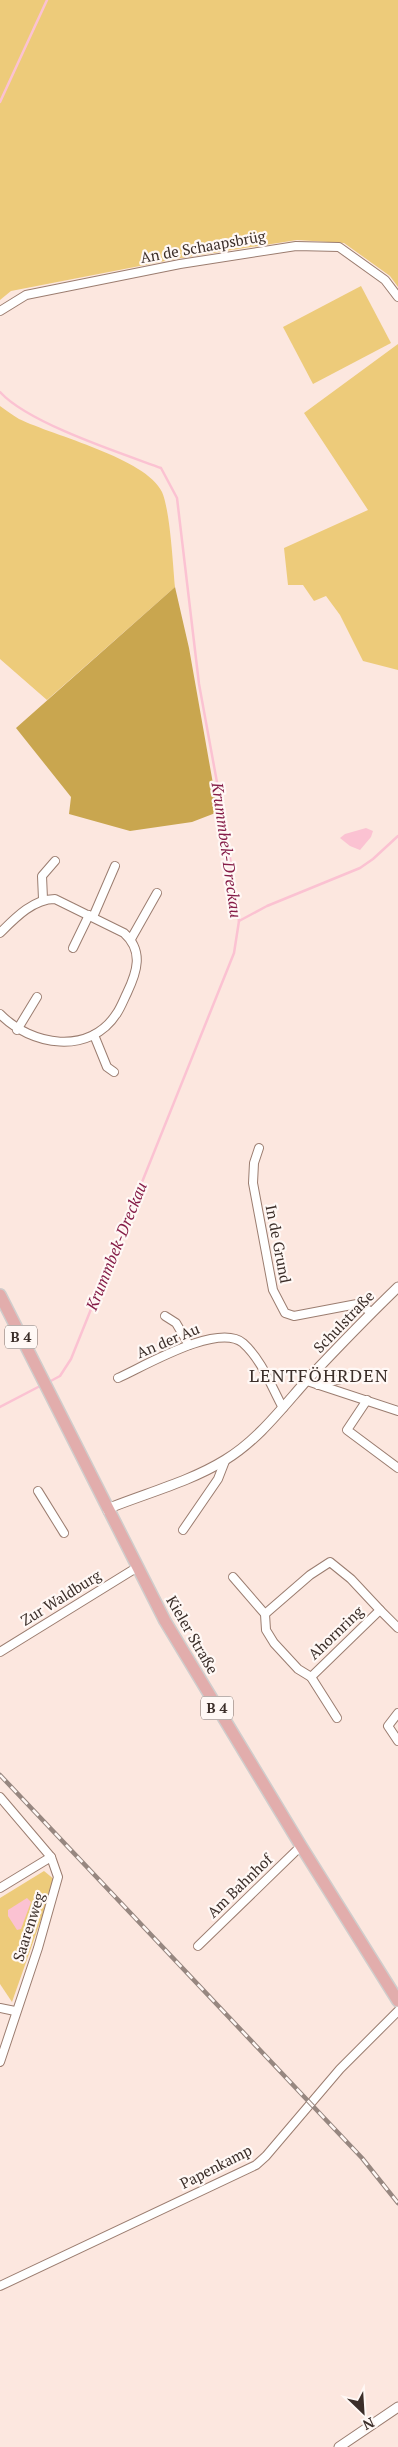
<svg xmlns="http://www.w3.org/2000/svg" width="398" height="2447" font-family="'PT Serif',serif">
<style>
.green{fill:#edcb7a}
.forest{fill:#c9a64f}
.water{fill:#fbc2d2}
.lines{fill:none;stroke-linecap:round;stroke-linejoin:round}
.stream{stroke:#fbc2d2;stroke-width:2.5}
.minor-casing{stroke:#9b7d70;stroke-width:10}
.tertiary-casing{stroke:#9b7d70;stroke-width:11}
.primary-casing{stroke:#d0cdcc;stroke-width:14}
.minor{stroke:#fff;stroke-width:8}
.tertiary{stroke:#fff;stroke-width:9}
.primary{stroke:#e2adac;stroke-width:11}
.rail-casing{stroke:#978780;stroke-width:4.5}
.rail{stroke:#fff8f5;stroke-width:2.5;stroke-dasharray:8;stroke-linecap:butt}
.labels{text-anchor:middle;stroke-width:4.5;stroke-linejoin:round;paint-order:stroke}
.shield{fill:#fff8f5;stroke:#766b66;stroke-width:1}
.shield-label{font-size:14px;font-weight:bold;fill:#3b2e29}
.street-label{font-size:15px;fill:#3b2e29;stroke:#fff8f5}
.water-label{font-size:16px;font-style:italic;fill:#851d48;stroke:#fff8f5}
.quarter-label{font-size:18px;letter-spacing:1px;fill:#3b2e29;stroke:#fff8f5}
</style>
<rect width="100%" height="100%" fill="#fce7df"/>
<g class="green">
<polygon points="0,0 398,0 398,287 390,276 344,243 297,240 181,258 11,291 0,300"/>
<polygon points="361,286 391,343 313,384 283,327"/>
<polygon points="398,344 398,670 363,661 340,615 326,596 314,601 303,585 288,585 284,548 368,510 304,413"/>
<path d="M 0,406 C 6,410 12,415 19,419 C 54,436 146,458 162,492 C 170,510 173,565 175,587 L 47,700 L 0,659 Z"/>
<polygon points="44,1871 55,1880 12,2002 0,1984 0,1898"/>
</g>
<polygon class="forest" points="175,587 189,648 218,812 192,822 130,831 69,814 71,797 16,728"/>
<g class="water">
<polygon points="366,828 373,831 371,837 360,850 350,846 340,838 345,834"/>
<polygon points="27,1898 31,1902 21,1929 17,1930 8,1916 8,1910"/>
</g>
<g class="lines">
<g class="stream">
<polyline points="0,102 47,0"/>
<path d="M 0,392 C 28,423 120,453 161,468 L 177,498 L 199,684 L 227,837 L 239,921 L 234,953 L 71,1359 L 60,1376 L 47,1383"/>
<polyline points="239,921 267,906 360,868 373,859 398,836"/>
<polyline points="0,1407 42,1385"/>
</g>
<defs>
<g id="minor">
<polyline points="0,311 26,295 180,264 296,246 339,247 385,280 398,297"/>
<polyline points="43,899 42,876 55,861"/>
<polyline points="93,917 115,866"/>
<path d="M 0,933 C 15,918 33,899 55,899 L 124,933 C 144,951 137,972 127,993 C 124,999 121,1007 117,1013 C 90,1056 31,1046 0,1014"/>
<polyline points="131,939 157,893"/>
<polyline points="73,948 89,915"/>
<polyline points="17,1030 37,997"/>
<polyline points="94,1035 107,1067 114,1072"/>
<polyline points="259,1148 254,1163 253,1183 273,1290 285,1313 294,1316 357,1304 372,1312"/>
<polyline points="165,1316 176,1323 189,1345"/>
<path d="M 118,1378 C 143,1367 218,1322 243,1343 C 262,1360 271,1386 283,1408"/>
<polyline points="307,1381 398,1411"/>
<polyline points="318,1385 357,1375"/>
<polyline points="367,1400 347,1430 398,1468"/>
<polyline points="38,1491 64,1533"/>
<polyline points="183,1530 218,1479 225,1461"/>
<polyline points="233,1577 265,1614 266,1630 274,1643 298,1669 311,1677 380,1610 398,1628"/>
<polyline points="265,1614 310,1575 330,1562 351,1579 380,1610"/>
<polyline points="0,1652 136,1568"/>
<polyline points="311,1677 337,1718"/>
<polyline points="398,1713 388,1726 398,1741"/>
<polyline points="0,1797 51,1857 58,1877 38,1948 0,2062"/>
<polyline points="0,1888 51,1857"/>
<polyline points="198,1946 301,1846"/>
<polyline points="0,2008 15,2011"/>
<polyline points="0,2286 256,2165 266,2156 340,2069 398,2011"/>
</g>
<g id="tertiary">
<path d="M 108,1511 L 112,1507 C 150,1492 191,1481 225,1460 C 258,1440 282,1408 307,1380 C 337,1348 367,1317 398,1287"/>
<polyline points="339,2447 398,2407"/>
</g>
<polyline id="primary" points="0,1295 165,1621 301,1846 398,2001"/>
</defs>
<use href="#minor" class="minor-casing"/>
<use href="#tertiary" class="tertiary-casing"/>
<use href="#primary" class="primary-casing"/>
<use href="#minor" class="minor"/>
<use href="#tertiary" class="tertiary"/>
<use href="#primary" class="primary"/>
<defs>
<polyline id="rail" points="0,1775 362,2158 398,2203"/>
</defs>
<use href="#rail" class="rail-casing"/>
<use href="#rail" class="rail"/>
</g>
<g class="labels">
<g class="shield">
<rect x="5" y="1325.5" width="32" height="23" rx="4"/>
<rect x="201" y="1696.5" width="32" height="23" rx="4"/>
</g>
<g class="shield-label">
<text x="21" y="1342">B 4</text>
<text x="217" y="1713">B 4</text>
</g>
<g class="street-label">
<text transform="translate(203 247) rotate(-10)" y="5">An de Schaapsbrüg</text>
<text transform="translate(278 1244) rotate(79)" y="5">In de Grund</text>
<text transform="translate(344 1322) rotate(-46)" y="5">Schulstraße</text>
<text transform="translate(168 1341) rotate(-23)" y="5">An der Au</text>
<text transform="translate(61 1598) rotate(-32)" y="5">Zur Waldburg</text>
<text transform="translate(336 1633) rotate(-44)" y="5">Ahornring</text>
<text transform="translate(192 1635) rotate(60)" y="5">Kieler Straße</text>
<text transform="translate(240 1886) rotate(-44)" y="5">Am Bahnhof</text>
<text transform="translate(29 1927) rotate(-72)" y="5">Saarenweg</text>
<text transform="translate(216 2167) rotate(-27)" y="5">Papenkamp</text>
</g>
<g class="water-label">
<text transform="translate(227 850) rotate(82)" y="6">Krummbek-Dreckau</text>
<text transform="translate(116 1246) rotate(-68)" y="6">Krummbek-Dreckau</text>
</g>
<g class="quarter-label">
<text x="319" y="1382">LENTFÖHRDEN</text>
</g>
</g>
<g transform="translate(363 2412) rotate(155)" stroke="#fff8f5" stroke-width="4" paint-order="stroke">
<path d="M0-4L9 19L0 12L-9 19Z" fill="#3b2e29"/>
<text y="-8" font-size="14" font-weight="bold" text-anchor="middle" fill="#3b2e29">N</text>
</g>
</svg>
